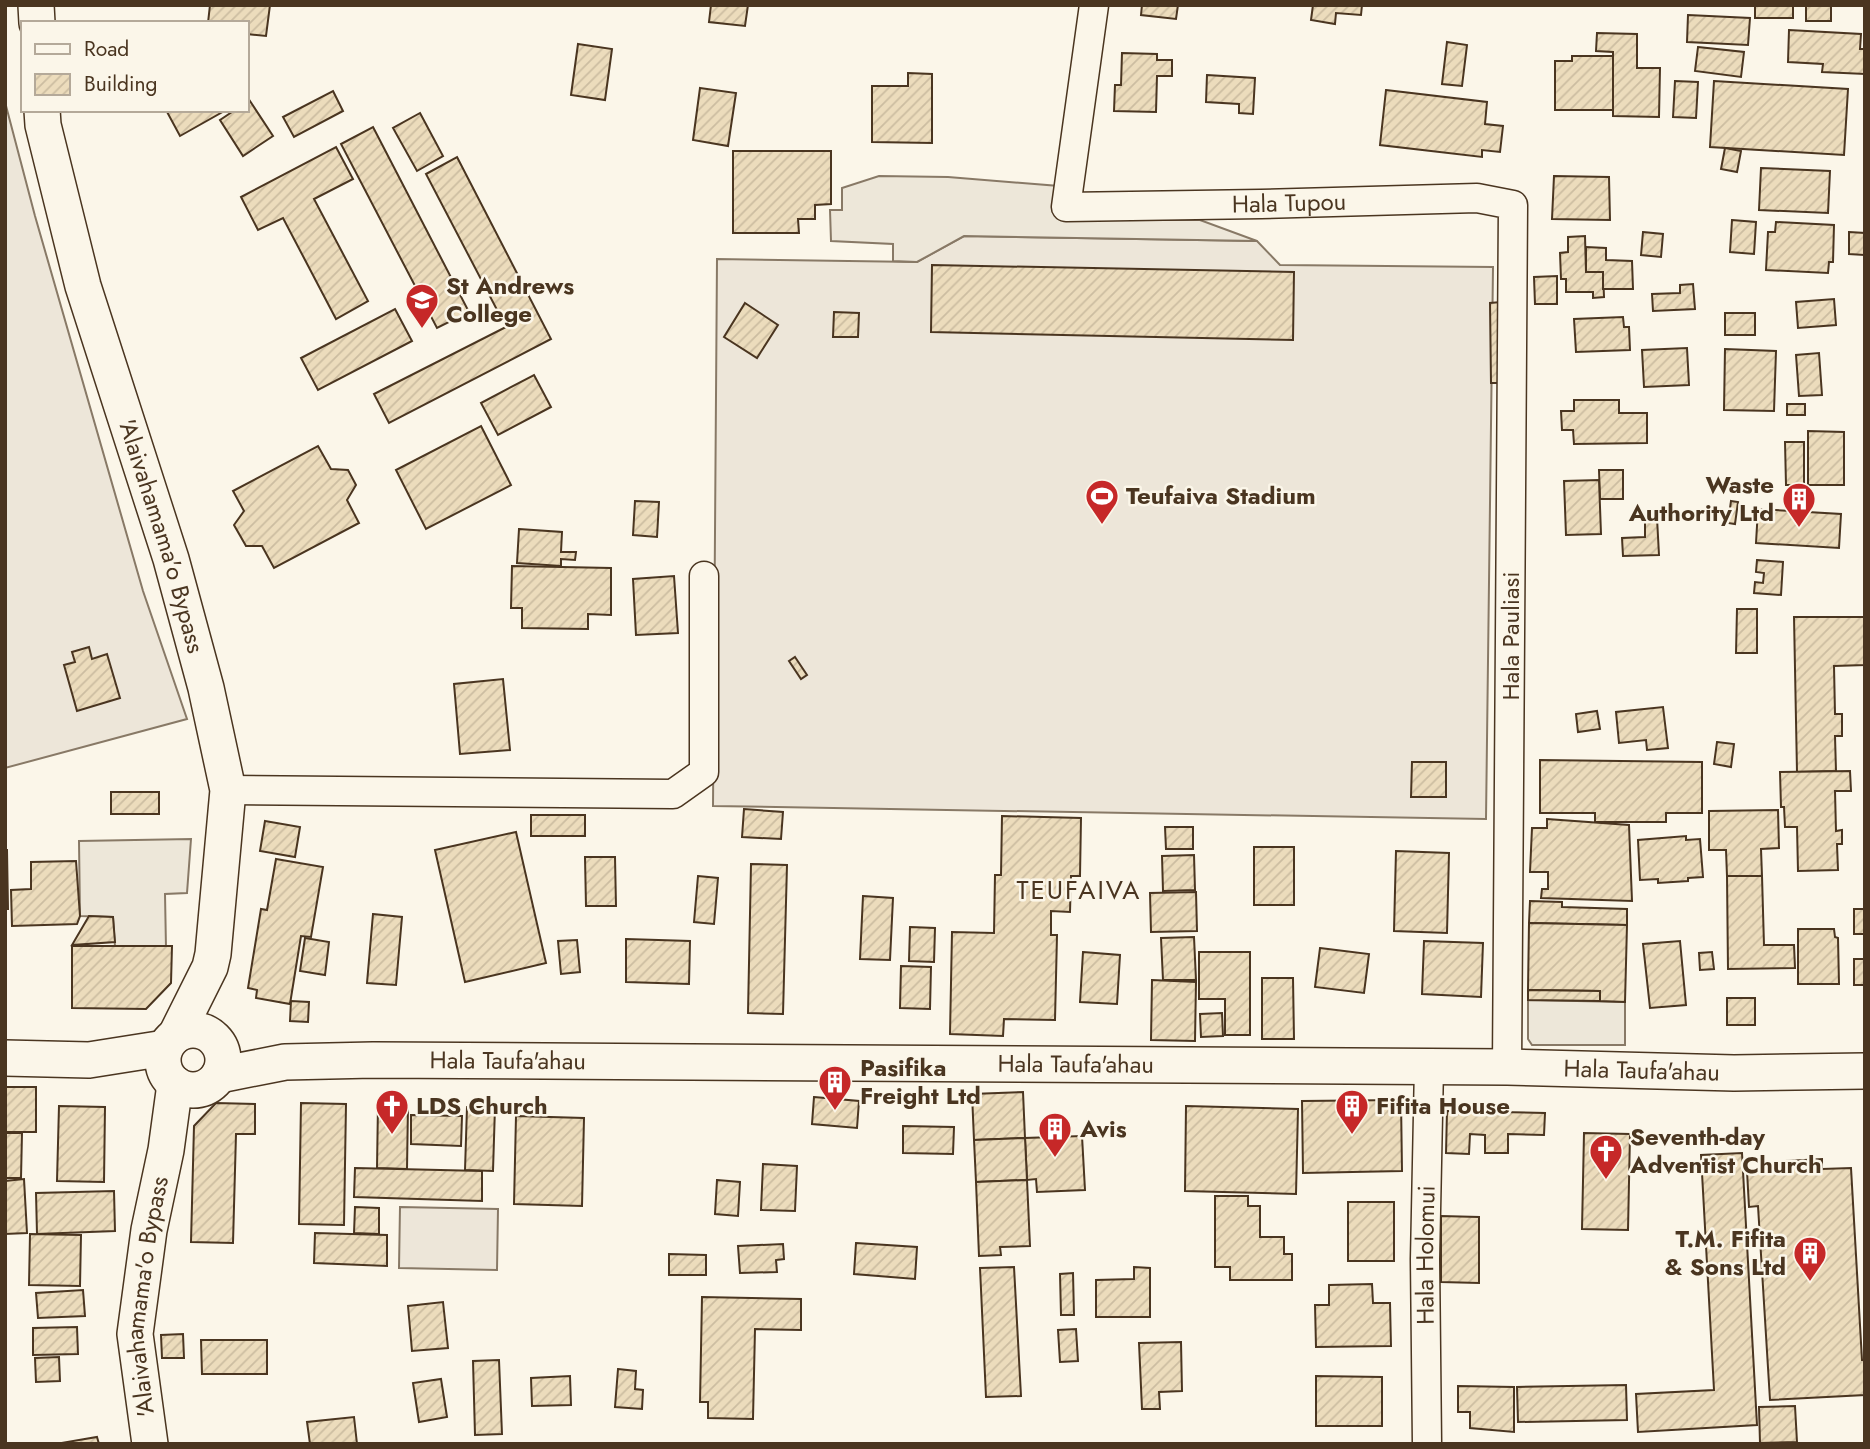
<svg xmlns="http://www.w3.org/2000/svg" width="1870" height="1449" font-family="Jost,sans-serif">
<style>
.pitch{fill:#ede6d9;stroke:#887966;stroke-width:2}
.parking{fill:#ede7d9;stroke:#887966;stroke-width:2}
.building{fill:url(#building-hatch);stroke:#4a3520;stroke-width:2}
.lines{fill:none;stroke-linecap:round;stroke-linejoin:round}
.minor-casing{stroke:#4a3520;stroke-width:31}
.major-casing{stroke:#4a3520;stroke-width:38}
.minor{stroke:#fbf6e9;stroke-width:28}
.major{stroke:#fbf6e9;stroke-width:35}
.labels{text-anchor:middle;stroke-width:5;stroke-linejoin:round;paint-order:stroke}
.street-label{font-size:24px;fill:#4a3520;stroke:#fbf6e9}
.poi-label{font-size:24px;font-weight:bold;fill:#4a3520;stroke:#fbf6e9;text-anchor:start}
.neighbourhood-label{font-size:26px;letter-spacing:2px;fill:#4a3520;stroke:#fbf6e9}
</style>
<defs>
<pattern id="building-hatch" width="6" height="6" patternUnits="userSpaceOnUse" patternTransform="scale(1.75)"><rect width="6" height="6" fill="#ecdcbc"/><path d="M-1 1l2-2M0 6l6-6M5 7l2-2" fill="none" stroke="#ccbda1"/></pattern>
</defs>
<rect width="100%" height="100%" fill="#fbf6e9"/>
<g class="pitch">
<polygon points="5,102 35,216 143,591 187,719 5,768"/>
<polygon points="964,236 1257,241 1280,265 1493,267 1486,819 713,806 717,259 917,262"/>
<polygon points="400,1207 498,1209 497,1270 399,1268"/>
</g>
<g class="parking">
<polygon points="879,176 948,177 1059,186 1079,220 1200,220 1257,241 964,236 917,262 893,261 893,244 831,241 830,210 842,210 842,188"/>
<polygon points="191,839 187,893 165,894 166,948 115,947 113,917 80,916 79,841"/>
<polygon points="1528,1000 1625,1002 1625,1045 1532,1045 1528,1039"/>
</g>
<g class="building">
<polygon points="210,5 270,5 266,36 247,34 247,23 208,23"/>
<polygon points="711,5 748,5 745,26 709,22"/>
<polygon points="1142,5 1178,5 1176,19 1141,15"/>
<polygon points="1313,5 1362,5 1361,15 1336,13 1335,24 1311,20"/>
<rect x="1755" y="5" width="38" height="13"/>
<rect x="1806" y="5" width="25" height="16"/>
<polygon points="1688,15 1750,18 1748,45 1687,42"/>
<polygon points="1789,30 1861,34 1860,49 1865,49 1865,74 1822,72 1823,64 1788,62"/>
<polygon points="1597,33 1637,34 1637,68 1660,68 1659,117 1613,116 1613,52 1596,51"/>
<polygon points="1447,42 1467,45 1462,86 1442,84"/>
<polygon points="578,44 612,49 605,100 571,95"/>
<polygon points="1698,47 1744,52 1741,77 1695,71"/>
<polygon points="1122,53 1157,54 1157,60 1172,60 1172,76 1157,76 1156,112 1114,111 1115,85 1121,85"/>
<polygon points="1572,56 1613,56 1613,110 1555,110 1555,61 1572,61"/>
<polygon points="908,73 932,74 932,143 872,142 872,86 908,86"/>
<polygon points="1207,75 1255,78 1253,114 1239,113 1239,104 1206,102"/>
<polygon points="1675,81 1698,82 1696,118 1673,117"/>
<polygon points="1714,81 1848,89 1844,155 1710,147"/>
<polygon points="700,88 736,93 728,146 693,140"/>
<polygon points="1386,90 1487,102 1485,124 1503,126 1500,152 1482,150 1482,157 1380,145"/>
<polygon points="333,91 343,111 294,137 283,117"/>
<polygon points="250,101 273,136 243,156 220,120 235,110 247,110 247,103"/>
<polygon points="166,110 226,110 180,136"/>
<polygon points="420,113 443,156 417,171 393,128"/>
<polygon points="373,127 469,312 437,328 341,144"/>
<polygon points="336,147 353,179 314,199 368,301 336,319 283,218 258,230 241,197"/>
<polygon points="1725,148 1741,151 1737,172 1721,169"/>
<polygon points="733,151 831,151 831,204 815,205 815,219 798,219 799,233 733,233"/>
<polygon points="457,157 551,339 389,423 374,394 506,327 426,174"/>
<polygon points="1761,168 1830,171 1828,213 1759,210"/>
<polygon points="1554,176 1609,177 1610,220 1552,219"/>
<polygon points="1732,220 1756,222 1754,254 1730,252"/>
<polygon points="1776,222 1834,225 1833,262 1829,262 1828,273 1766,270 1768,232 1775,232"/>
<polygon points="1643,232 1663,234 1661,257 1641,255"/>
<polygon points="1849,232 1865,233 1864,255 1849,254"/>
<polygon points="1585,236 1586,272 1603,272 1604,297 1593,298 1593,292 1566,292 1566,279 1561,279 1560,253 1568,252 1568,237"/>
<polygon points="1586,247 1606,248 1606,260 1632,261 1633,289 1603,289 1603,272 1586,272"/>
<polygon points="932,265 1294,272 1293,340 931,332"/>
<polygon points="1557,276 1557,304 1535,304 1534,277"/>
<polygon points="1693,284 1695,309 1653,311 1652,294 1680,293 1680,285"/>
<polygon points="1834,299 1836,325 1798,328 1796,302"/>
<polygon points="1501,302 1502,383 1491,383 1490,303"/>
<polygon points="745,303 778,325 757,358 724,337"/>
<polygon points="395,309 412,341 318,390 301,358"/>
<polygon points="834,312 859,313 858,337 833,337"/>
<rect x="1725" y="313" width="30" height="22"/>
<polygon points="1623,317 1624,327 1629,327 1630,350 1576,352 1574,319"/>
<polygon points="1687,348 1689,385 1644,387 1642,350"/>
<polygon points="1725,349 1776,351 1774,411 1724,410"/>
<polygon points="1819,353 1822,395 1799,396 1796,355"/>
<polygon points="534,375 551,407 498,435 481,403"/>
<polygon points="1574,400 1619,400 1619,413 1647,413 1647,443 1574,444 1573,430 1562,430 1561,411 1574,411"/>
<rect x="1787" y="404" width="18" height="11"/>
<polygon points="481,426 511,485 426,529 396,470"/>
<polygon points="1808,431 1844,432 1844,485 1808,485"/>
<polygon points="1785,442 1804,442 1804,485 1786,485"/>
<polygon points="318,446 331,469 348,470 356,485 347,500 359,523 274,568 262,546 246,546 234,525 244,511 233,491"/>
<polygon points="1599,470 1623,470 1623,499 1600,499"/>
<polygon points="1599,480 1601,534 1566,535 1564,481"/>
<polygon points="635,501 659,502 657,537 633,535"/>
<polygon points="1731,501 1738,502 1735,524 1728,523"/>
<polygon points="1758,509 1841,514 1839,548 1756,543"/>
<polygon points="1645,518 1657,518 1659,555 1623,556 1622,538 1645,537"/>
<polygon points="519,529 562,532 561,552 576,552 575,560 561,559 561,566 517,563"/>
<polygon points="1757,560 1783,562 1781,595 1754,593 1755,582 1763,583 1764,573 1756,572"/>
<polygon points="512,566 611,568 611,615 588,614 588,629 522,628 522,608 511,608"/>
<polygon points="674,576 678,633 636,635 633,579"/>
<polygon points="1737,609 1757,609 1757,653 1736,653"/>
<polygon points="1794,617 1865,617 1865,665 1834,666 1835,714 1842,714 1842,736 1835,736 1836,771 1797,772"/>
<polygon points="89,647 92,659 107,654 120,698 77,711 64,665 75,662 72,652"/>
<polygon points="795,657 807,675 801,679 789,661"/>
<polygon points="503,679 510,750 460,754 454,684"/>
<polygon points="1663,707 1668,748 1647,750 1646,740 1619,743 1616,712"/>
<polygon points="1597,711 1600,729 1578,732 1576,714"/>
<polygon points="1717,742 1734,744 1731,767 1714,764"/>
<polygon points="1540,760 1702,762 1702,813 1666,813 1666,822 1595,822 1595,813 1540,813"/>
<polygon points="1412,762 1446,762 1446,797 1411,797"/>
<polygon points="1850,771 1851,791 1835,791 1836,831 1842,830 1842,844 1837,844 1838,870 1798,871 1797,827 1785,827 1784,807 1781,807 1780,772"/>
<rect x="111" y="792" width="48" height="22"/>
<polygon points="744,809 783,812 781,839 742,837"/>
<polygon points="1778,810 1779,848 1761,849 1762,876 1727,876 1726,850 1709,850 1709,811"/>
<rect x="531" y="815" width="54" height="21"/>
<polygon points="1002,816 1081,818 1080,876 1071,876 1070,912 1051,911 1051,935 1057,935 1055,1020 1004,1019 1003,1036 950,1034 952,932 994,933 995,875 1001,875"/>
<polygon points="1547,819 1629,825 1632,901 1541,898 1542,889 1548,889 1548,872 1530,872 1532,828 1547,828"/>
<polygon points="265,821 300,827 295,857 260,851"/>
<polygon points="1165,827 1193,827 1193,849 1166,849"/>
<polygon points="516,832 546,963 465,982 435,850"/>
<polygon points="1686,836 1686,840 1700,839 1703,877 1688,878 1688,881 1658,883 1658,879 1640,880 1638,840"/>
<rect x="1254" y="847" width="40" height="58"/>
<polygon points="5,850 7,850 8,909 5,909"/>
<polygon points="1396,851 1449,853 1447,933 1394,931"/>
<polygon points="1194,855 1195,890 1163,891 1162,856"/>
<polygon points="585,857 615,857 616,906 586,906"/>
<polygon points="276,859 323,867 311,937 301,936 290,1004 256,998 257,990 248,988 261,909 267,910"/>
<polygon points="76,861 80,916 77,924 12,926 11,890 31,889 31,862"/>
<polygon points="751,864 787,865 783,1014 748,1013"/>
<polygon points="698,876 718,878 714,924 694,922"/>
<polygon points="1727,876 1762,876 1764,945 1794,945 1795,968 1728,969"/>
<polygon points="1196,892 1197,931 1151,932 1150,893"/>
<polygon points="863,896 893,898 890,960 860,959"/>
<polygon points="1530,901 1562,902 1562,907 1627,909 1627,925 1529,923"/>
<rect x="1854" y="909" width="11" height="25"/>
<polygon points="373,914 402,917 396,985 367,983"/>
<polygon points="89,916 113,917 115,942 72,945"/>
<polygon points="1529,923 1627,925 1625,1002 1600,1001 1600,991 1528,990"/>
<polygon points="910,927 935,928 934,962 909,961"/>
<polygon points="1798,929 1834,929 1835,937 1838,938 1839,984 1798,984"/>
<polygon points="1194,937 1196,980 1163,980 1161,938"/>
<polygon points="305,938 329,942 325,975 300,971"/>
<polygon points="626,939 690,941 689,984 626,982"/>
<polygon points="577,940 580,972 561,974 558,941"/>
<polygon points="1424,941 1483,943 1481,997 1422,994"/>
<polygon points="1680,941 1686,1005 1650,1008 1643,944"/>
<polygon points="72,946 172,946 171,983 146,1009 72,1008"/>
<polygon points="1320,948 1369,954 1364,993 1315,987"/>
<polygon points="1083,952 1120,955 1117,1004 1080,1002"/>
<polygon points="1199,952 1250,952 1250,1035 1225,1035 1225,999 1199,999"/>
<polygon points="1712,952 1714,969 1700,970 1699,953"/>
<rect x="1854" y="959" width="11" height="26"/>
<polygon points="901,966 931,967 930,1009 900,1008"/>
<polygon points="1262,978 1293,978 1294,1039 1262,1039"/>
<polygon points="1152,980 1196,982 1195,1041 1151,1040"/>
<polygon points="1528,990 1600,991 1600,1001 1528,1000"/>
<rect x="1727" y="998" width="28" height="27"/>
<polygon points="291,1001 309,1002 308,1022 290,1021"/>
<polygon points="1222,1013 1223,1036 1201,1037 1200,1014"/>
<rect x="5" y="1087" width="31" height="45"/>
<polygon points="1023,1092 1025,1138 974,1140 972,1094"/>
<polygon points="814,1097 859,1101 857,1128 812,1124"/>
<polygon points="1401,1100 1402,1171 1303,1173 1302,1101"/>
<polygon points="216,1103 255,1104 255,1134 236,1134 233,1243 191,1242 194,1126"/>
<polygon points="301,1103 346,1104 344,1225 299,1224"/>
<polygon points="378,1104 408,1105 407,1169 377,1168"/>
<polygon points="59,1106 105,1107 104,1182 57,1181"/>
<polygon points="1186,1106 1298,1109 1296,1194 1185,1191"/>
<polygon points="467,1107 495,1107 493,1171 465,1170"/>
<polygon points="1447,1111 1545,1113 1544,1135 1508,1134 1508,1153 1485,1153 1485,1135 1470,1134 1469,1154 1446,1153"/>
<polygon points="411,1115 462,1116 461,1146 411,1144"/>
<polygon points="516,1116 584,1118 582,1206 514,1204"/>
<polygon points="903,1126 954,1127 953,1154 903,1153"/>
<polygon points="5,1133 22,1133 21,1178 5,1178"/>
<polygon points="1584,1133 1630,1134 1628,1230 1582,1229"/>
<polygon points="1082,1136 1085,1190 1037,1192 1036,1179 1027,1180 1025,1138"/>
<polygon points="1025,1138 1027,1180 976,1182 974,1140"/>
<polygon points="1742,1153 1757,1425 1638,1432 1636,1394 1714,1390 1701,1155"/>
<polygon points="1822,1159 1822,1169 1851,1168 1862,1360 1865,1360 1865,1395 1770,1400 1758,1206 1749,1207 1747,1171 1786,1169 1786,1161"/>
<polygon points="763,1164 797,1166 795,1211 761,1210"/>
<polygon points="355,1168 482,1171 482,1201 354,1197"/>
<polygon points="24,1179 27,1233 5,1234 5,1181"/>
<polygon points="717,1180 740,1182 738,1216 715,1214"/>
<polygon points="1027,1180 1030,1246 1000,1247 1001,1255 979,1256 976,1182"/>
<polygon points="114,1191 115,1231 37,1234 36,1193"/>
<polygon points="1215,1196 1248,1196 1248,1206 1260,1206 1260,1237 1284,1237 1284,1254 1292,1254 1292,1280 1230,1280 1230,1267 1215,1267"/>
<rect x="1348" y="1202" width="46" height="59"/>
<polygon points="355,1207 379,1208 379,1234 354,1233"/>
<polygon points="1441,1216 1479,1217 1479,1283 1441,1282"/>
<polygon points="315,1233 387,1235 387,1266 314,1263"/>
<polygon points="30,1234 81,1235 80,1286 29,1285"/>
<polygon points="856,1243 917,1247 915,1279 854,1274"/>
<polygon points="783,1244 784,1259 776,1260 777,1272 740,1273 738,1246"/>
<polygon points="669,1254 706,1255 706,1275 669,1275"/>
<polygon points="1014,1267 1021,1396 986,1397 980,1268"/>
<polygon points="1134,1267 1150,1268 1150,1317 1096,1317 1096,1280 1134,1279"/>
<polygon points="1073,1273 1074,1315 1061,1315 1060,1274"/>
<polygon points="1372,1284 1373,1303 1390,1303 1391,1346 1316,1347 1315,1305 1329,1305 1329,1285"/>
<polygon points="83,1290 85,1316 38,1318 36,1293"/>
<polygon points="702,1297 801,1299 801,1330 755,1329 753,1419 708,1418 708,1402 700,1402"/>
<polygon points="443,1302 448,1348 412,1351 408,1306"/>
<polygon points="77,1327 78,1354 33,1355 33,1328"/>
<polygon points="1076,1329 1078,1361 1060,1362 1058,1330"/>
<polygon points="183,1334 184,1358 162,1358 161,1335"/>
<polygon points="201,1340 267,1340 267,1374 202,1374"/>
<polygon points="1181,1342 1182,1391 1159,1392 1160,1409 1142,1409 1139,1343"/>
<polygon points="59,1357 60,1381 36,1382 35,1358"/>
<polygon points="499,1360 502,1434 475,1435 473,1361"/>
<polygon points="618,1369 636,1371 635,1389 643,1390 642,1409 615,1407"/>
<polygon points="570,1376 571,1405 532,1406 531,1378"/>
<polygon points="1316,1376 1382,1377 1382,1426 1316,1426"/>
<polygon points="441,1379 447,1417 419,1422 413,1383"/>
<polygon points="1626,1385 1627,1420 1518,1422 1517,1387"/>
<polygon points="1458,1386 1514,1387 1514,1432 1470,1428 1470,1412 1458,1412"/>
<polygon points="1795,1406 1797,1442 1760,1443 1759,1407"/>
<polygon points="354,1417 357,1444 310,1444 307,1422"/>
<polygon points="97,1437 99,1444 61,1444 61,1443"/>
</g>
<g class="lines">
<defs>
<g id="minor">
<path id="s1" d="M 1094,5 L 1066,207 L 1261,204 L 1477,198 L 1513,205 L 1507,1067"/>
<polyline points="228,790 673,794 704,772 704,576"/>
<path id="s2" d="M 1427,1444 L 1425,1259 L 1429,1066"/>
</g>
<g id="major">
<polyline points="36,5 37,23"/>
<path id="s3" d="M 42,110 L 43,125 L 83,286 L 171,559 L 206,688 L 228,790 L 213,954 L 210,967 L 176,1035"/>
<circle cx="193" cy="1060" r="30"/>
<polyline points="5,1058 89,1060 165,1048"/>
<path id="s4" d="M 219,1075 L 285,1062 L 373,1060 L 1507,1067 L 1734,1073 L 1865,1071"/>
<path id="s5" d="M 150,1444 L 135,1334 L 149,1230 L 166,1150 L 175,1084"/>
</g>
</defs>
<use href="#minor" class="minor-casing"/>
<use href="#major" class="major-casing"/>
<use href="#minor" class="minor"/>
<use href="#major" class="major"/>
</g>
<defs>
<symbol id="school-pin" viewBox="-11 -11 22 30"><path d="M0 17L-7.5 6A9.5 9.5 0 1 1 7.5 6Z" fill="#c62828" stroke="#fbf6e9"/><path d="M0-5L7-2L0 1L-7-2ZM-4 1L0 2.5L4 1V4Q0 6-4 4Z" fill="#fff"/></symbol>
<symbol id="stadium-pin" viewBox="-11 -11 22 30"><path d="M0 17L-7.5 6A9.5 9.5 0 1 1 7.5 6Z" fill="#c62828" stroke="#fbf6e9"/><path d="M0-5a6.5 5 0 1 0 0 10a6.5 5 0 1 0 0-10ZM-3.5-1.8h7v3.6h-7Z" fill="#fff"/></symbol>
<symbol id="building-pin" viewBox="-11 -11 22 30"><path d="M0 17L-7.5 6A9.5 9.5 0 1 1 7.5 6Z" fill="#c62828" stroke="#fbf6e9"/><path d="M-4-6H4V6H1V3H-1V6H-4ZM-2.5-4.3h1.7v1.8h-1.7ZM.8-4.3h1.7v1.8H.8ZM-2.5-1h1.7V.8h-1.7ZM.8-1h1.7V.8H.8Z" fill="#fff"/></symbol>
<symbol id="church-pin" viewBox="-11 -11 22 30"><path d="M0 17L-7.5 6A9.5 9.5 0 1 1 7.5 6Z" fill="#c62828" stroke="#fbf6e9"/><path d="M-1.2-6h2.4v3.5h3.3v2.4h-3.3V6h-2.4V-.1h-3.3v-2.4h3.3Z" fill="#fff"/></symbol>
</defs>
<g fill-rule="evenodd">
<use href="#school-pin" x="403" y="281" width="38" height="52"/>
<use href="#stadium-pin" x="1083" y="477" width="38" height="52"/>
<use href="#building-pin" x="1780" y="480" width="38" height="52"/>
<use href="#building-pin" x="816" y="1063" width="38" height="52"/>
<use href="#church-pin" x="373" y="1087" width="38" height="52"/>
<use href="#building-pin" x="1333" y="1087" width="38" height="52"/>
<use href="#building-pin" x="1036" y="1110" width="38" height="52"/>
<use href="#church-pin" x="1587" y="1132" width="38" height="52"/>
<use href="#building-pin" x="1791" y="1234" width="38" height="52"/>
</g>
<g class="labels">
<g class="street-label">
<text dy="8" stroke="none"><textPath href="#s1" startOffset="427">Hala Tupou</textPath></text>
<text dy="8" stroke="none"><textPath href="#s3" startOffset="443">'Alaivahamama'o Bypass</textPath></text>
<text transform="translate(1511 636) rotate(-90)" y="8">Hala Pauliasi</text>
<text dy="8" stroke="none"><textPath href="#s4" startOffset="290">Hala Taufa'ahau</textPath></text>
<text dy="8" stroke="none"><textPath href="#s4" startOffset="858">Hala Taufa'ahau</textPath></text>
<text dy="8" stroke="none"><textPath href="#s4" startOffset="1424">Hala Taufa'ahau</textPath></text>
<text dy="8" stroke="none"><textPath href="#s2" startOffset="189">Hala Holomui</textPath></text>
<text dy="8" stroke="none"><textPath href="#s5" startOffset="149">'Alaivahamama'o Bypass</textPath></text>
</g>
<g class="poi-label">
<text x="446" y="294">St Andrews<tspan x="446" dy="28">College</tspan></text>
<text x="1774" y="493" text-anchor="end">Waste<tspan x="1774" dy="28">Authority Ltd</tspan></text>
<text x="1126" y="504">Teufaiva Stadium</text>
<text x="860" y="1076">Pasifika<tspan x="860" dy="28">Freight Ltd</tspan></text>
<text x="416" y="1114">LDS Church</text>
<text x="1376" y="1114">Fifita House</text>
<text x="1080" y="1137">Avis</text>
<text x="1630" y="1145">Seventh-day<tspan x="1630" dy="28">Adventist Church</tspan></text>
<text x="1786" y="1247" text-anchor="end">T.M. Fifita<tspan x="1786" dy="28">&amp; Sons Ltd</tspan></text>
</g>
<g class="neighbourhood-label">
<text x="1079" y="899">TEUFAIVA</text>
</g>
</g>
<rect width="1870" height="1449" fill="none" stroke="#4a3520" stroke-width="14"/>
<rect x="21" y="21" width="228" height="91" fill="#fbf6e9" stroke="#b4a999" stroke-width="2"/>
<rect x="35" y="44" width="35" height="10" fill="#fbf6e9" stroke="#b4a999" stroke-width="2"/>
<text x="84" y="56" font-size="21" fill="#4a3520">Road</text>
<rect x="35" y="74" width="35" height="21" fill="url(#building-hatch)" stroke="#b4a999" stroke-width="2"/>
<text x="84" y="91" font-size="21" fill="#4a3520">Building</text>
</svg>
